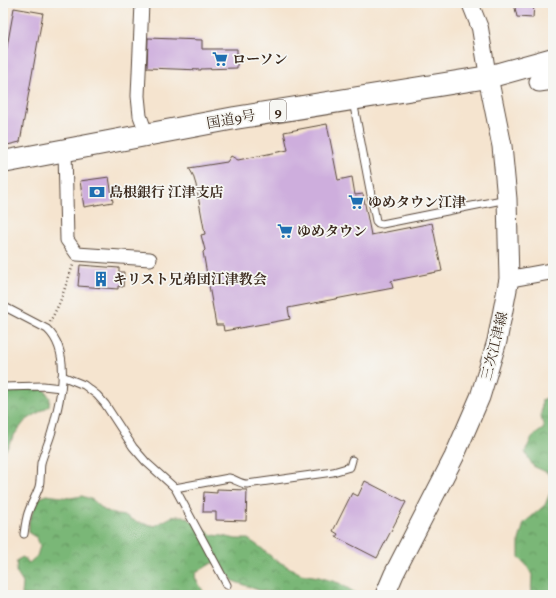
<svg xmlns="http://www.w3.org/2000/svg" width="556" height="598" font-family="Vollkorn,'Noto Serif JP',serif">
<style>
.forest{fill:url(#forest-crowns);stroke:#5a704a}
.building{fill:#ceaedd}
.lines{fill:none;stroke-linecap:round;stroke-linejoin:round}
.service-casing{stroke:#574639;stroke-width:9}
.minor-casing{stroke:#574639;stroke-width:15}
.tertiary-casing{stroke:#574639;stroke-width:18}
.secondary-casing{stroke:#574639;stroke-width:21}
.trunk-casing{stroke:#574639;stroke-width:24}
.path{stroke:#574639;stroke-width:2.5;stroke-dasharray:1 3;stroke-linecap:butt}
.service{stroke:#fff;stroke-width:7}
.minor{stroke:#fff;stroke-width:13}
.tertiary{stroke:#fff;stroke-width:16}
.secondary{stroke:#fff;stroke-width:19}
.trunk{stroke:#fff;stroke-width:22}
.labels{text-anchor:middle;stroke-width:3.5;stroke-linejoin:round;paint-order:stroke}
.shield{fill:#f6f6f2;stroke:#73675e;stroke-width:1}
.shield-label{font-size:13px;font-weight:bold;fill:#3b2a1e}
.poi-label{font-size:14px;font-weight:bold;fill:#3b2a1e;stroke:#f6f6f2;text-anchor:start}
.street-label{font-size:14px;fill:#3b2a1e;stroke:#f6f6f2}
</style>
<defs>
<pattern id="forest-crowns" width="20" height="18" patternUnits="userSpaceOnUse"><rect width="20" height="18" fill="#7ab777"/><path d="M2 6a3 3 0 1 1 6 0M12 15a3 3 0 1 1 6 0" fill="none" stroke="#659561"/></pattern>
</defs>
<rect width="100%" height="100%" fill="#f6f6f2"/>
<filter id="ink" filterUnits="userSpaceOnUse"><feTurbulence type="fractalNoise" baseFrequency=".025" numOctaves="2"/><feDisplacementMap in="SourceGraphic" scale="8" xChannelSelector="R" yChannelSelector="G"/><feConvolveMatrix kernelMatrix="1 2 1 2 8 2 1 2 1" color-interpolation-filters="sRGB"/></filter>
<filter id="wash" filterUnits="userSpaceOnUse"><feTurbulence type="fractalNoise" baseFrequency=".012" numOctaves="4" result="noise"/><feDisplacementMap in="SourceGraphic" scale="16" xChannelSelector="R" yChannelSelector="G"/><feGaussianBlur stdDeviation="0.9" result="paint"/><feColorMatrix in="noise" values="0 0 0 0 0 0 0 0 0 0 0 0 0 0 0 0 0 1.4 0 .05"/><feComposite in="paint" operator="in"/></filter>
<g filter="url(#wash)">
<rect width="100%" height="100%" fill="#f5e4cf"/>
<g class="forest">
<polygon points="3,388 44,389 50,398 49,406 25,421 15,434 3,455"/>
<polygon points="553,395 553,482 548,473 533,466 525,452 532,437 544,428 541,417 542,400"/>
<polygon points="553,486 553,595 531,595 532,575 527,566 519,557 519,540 524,523 545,505"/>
<polygon points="46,495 70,498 82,496 93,500 104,510 117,515 126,516 137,522 155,526 173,516 184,516 212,535 223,536 236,539 248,539 260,547 274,559 301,574 319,577 339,583 359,595 276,595 270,592 258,590 233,581 220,563 212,563 196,573 195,578 203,591 204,595 22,595 23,583 16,572 17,560 23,557 29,563 37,556 40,546 37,538 29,533 29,521 38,499"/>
</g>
<g id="blocks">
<g class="building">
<polygon points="514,3 534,3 533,18 517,17"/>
<polygon points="14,8 43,13 20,142 3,146 3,69"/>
<polygon points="148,38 202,40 202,49 237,49 237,68 201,69 201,70 147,68"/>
<polygon points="327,124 338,180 352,177 355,195 363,194 371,235 432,223 442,271 391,281 393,288 288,308 290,319 224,331 223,325 216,325 203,252 205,250 201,235 205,234 196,185 193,175 189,168 227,162 231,156 238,160 288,150 284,132"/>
<polygon points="109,177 113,202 84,207 80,181"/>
<polygon points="80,265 119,268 119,272 124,272 123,287 118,286 118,289 78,286"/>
<polygon points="365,481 406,502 377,558 336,537 338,534 333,531 352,493 358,496"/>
<polygon points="217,489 247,490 246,521 216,520 216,512 203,512 204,492 217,493"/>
</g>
</g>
</g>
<g filter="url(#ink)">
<use href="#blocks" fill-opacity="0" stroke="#574639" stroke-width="1"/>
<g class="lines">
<defs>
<g id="service">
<polyline points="353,101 376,221 378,223 382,224 507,199"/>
<path d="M 3,306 L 47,329 C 73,353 60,401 52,431 C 49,442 44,452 41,463 C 40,471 41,479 39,487 C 36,496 31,504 28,513 C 26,519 25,527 24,534"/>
<polyline points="62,376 84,385 97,395 105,404 133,447 146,462 175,488 227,585"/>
<polyline points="3,387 43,386 61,388"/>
<path d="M 175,488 L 229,478 C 235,479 240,484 247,484 L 333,472 L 350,467 L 352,460"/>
</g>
<g id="minor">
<polyline points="142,3 138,96 140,116 147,135"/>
<polyline points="65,150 67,240 77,254 150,259"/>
</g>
<g id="tertiary">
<polyline points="470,3 480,28 488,77"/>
<polyline points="509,279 553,271"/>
</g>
<g id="secondary">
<polyline points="539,82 553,80"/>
<polyline points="385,595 394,574 454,457 480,397 497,341 509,279 507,199 502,146 488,77"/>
</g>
<polyline id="trunk" points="3,162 235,118 488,77 553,59"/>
</defs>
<use href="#service" class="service-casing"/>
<use href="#minor" class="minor-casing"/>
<use href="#tertiary" class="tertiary-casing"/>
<use href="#secondary" class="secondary-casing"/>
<use href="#trunk" class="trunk-casing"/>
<polyline class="path" points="50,322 60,302 73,265"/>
<use href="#service" class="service"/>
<use href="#minor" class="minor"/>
<use href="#tertiary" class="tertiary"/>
<use href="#secondary" class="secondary"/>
<use href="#trunk" class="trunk"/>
</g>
</g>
<defs>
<symbol id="supermarket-bare" viewBox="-9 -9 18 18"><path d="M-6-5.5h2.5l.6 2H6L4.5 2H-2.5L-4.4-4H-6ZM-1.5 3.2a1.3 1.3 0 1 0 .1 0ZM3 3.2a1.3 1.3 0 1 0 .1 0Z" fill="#1f6fb2" stroke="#f6f6f2" stroke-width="2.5" paint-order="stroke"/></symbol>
<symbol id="bank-bare" viewBox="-9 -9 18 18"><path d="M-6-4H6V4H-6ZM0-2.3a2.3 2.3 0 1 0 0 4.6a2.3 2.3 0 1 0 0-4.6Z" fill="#1f6fb2" stroke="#f6f6f2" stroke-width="2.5" paint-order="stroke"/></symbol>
<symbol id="building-bare" viewBox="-9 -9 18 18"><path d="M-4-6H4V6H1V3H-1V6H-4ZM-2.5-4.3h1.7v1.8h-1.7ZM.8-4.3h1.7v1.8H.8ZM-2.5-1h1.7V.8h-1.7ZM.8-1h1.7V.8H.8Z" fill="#1f6fb2" stroke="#f6f6f2" stroke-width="2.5" paint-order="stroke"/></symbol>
</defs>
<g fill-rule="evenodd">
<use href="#supermarket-bare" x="209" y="48" width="22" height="22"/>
<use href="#bank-bare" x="86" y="181" width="22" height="22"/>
<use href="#supermarket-bare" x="345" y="191" width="22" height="22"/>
<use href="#supermarket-bare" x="274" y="220" width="22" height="22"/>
<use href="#building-bare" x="90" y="268" width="22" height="22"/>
</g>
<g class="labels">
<rect class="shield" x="270" y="100" width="16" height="22" rx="3"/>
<g class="shield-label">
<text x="278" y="116">9</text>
</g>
<g class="poi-label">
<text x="232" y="64">ローソン</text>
<text x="109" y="197">島根銀行 江津支店</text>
<text x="368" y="207">ゆめタウン江津</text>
<text x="297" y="236">ゆめタウン</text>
<text x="113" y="284">キリスト兄弟団江津教会</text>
</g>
<g class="street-label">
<text transform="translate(231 119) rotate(-10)" y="5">国道9号</text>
<text transform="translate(494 346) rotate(-76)" y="5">三次江津線</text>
</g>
</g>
<rect width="556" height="598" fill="none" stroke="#f6f6f2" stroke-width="16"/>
</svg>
